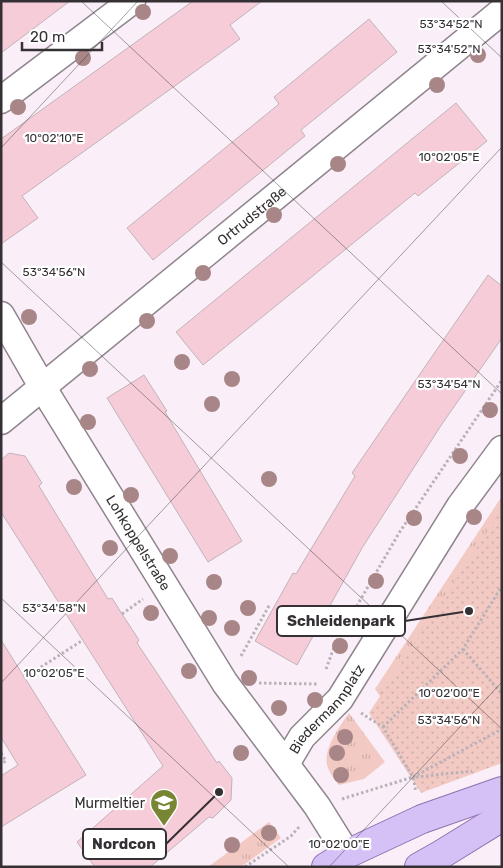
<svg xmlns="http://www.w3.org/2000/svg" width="503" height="868" font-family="Rubik,sans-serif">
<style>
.grass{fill:url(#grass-tufts)}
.park{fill:url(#park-dots)}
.building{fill:#f5ccd7;stroke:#c2b3b7}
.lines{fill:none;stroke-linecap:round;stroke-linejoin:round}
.minor-casing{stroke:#8f858e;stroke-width:29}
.major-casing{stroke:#8c73af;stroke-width:30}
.path{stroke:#bbb2b9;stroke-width:3;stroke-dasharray:2.5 2.5;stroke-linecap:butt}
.minor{stroke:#fff;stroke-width:26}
.major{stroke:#d6c1f7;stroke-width:28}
.tree{fill:#a88586}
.ticks{fill:none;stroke:#343034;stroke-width:1;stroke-opacity:0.45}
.labels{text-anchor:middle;stroke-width:4.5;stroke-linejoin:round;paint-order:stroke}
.street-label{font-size:14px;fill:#343034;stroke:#fff}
.poi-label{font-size:14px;fill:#343034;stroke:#fff;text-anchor:end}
.ticks-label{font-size:12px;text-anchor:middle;fill:#343034;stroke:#fff;stroke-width:4.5;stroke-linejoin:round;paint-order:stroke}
.leader{fill:none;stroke:#343034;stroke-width:2}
.callout-dot{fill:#343034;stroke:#fff;stroke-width:2}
.callout{fill:#fff;stroke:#343034;stroke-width:2}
.callout-label{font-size:15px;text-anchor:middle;font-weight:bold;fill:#343034}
</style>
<defs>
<pattern id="grass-tufts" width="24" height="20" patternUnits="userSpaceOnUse" patternTransform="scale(1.25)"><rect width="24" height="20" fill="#f3cac3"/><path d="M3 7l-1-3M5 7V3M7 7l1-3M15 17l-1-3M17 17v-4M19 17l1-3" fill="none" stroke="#d1aea8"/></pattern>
<pattern id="park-dots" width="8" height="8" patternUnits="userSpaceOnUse" patternTransform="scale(1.25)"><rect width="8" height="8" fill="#f3cac3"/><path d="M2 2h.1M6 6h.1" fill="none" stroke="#d1aea8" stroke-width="1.8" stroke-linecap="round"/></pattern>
</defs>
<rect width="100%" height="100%" fill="#faeff8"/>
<g class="grass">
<polygon points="502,496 502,571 390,710 375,689"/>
<path d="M 349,713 L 385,762 L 364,779 L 339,785 C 335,780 330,774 328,768 C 321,751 340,726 349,713 Z"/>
<polygon points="269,822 281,838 241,867 208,867"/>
</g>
<polygon class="park" points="502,509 502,763 421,793 369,713"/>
<g class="building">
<polygon points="1,1 70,1 1,53"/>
<polygon points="193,1 262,1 230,25 240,39 22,196 38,218 1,244 1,139"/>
<polygon points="369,19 397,52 301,130 305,136 153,260 127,228 279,104 274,97"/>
<polygon points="456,103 487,141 418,196 415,193 203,365 176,332"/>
<polygon points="488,275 502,286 502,338 442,424 362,548 297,665 255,641 293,573 296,574 355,476 352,473"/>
<polygon points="144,375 167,411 165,412 242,541 208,562 107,398"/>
<polygon points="9,453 25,456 42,483 39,486 108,599 112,598 122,614 139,640 137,643 217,763 219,761 232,778 231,800 213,818 209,817 150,867 95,867 77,842 163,766 1,512 1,460"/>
<polygon points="1,640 86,775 1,827 1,776 18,765 1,737"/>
</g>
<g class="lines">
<defs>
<g id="minor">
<polyline points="1,100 132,1"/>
<path id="s1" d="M 1,315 L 43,388 L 225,683 L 317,806 L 347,854"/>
<path id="s2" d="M 1,421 L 502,11"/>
<path id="s3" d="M 286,764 L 302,737 L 340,699 L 460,506 L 502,449"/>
</g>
<g id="major">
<polyline points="326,867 347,854 422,819 502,791"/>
<polyline points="419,867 442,854 502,817"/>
</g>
</defs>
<use href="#minor" class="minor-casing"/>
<use href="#major" class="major-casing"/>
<g class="path">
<polyline points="122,614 143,599"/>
<polyline points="463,649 502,694"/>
<polyline points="241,656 270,604"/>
<polyline points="326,669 336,642 399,533 502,380"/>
<polyline points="24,678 83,640"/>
<polyline points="259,683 317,684"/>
<polyline points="361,713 383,727 413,777"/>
<polyline points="383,727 463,649 502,586"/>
<polyline points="1,753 6,761 1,764"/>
<polyline points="413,777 502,729"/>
<polyline points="416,777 472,771"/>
<polyline points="342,799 413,777 416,792"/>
<polyline points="245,867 291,836 299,827"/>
</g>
<use href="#minor" class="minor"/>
<use href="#major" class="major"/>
</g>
<g class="tree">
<circle cx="143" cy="12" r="8"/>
<circle cx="478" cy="55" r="8"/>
<circle cx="83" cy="58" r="8"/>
<circle cx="437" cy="85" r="8"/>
<circle cx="18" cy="107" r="8"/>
<circle cx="338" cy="164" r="8"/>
<circle cx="274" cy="215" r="8"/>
<circle cx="203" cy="273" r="8"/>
<circle cx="29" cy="317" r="8"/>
<circle cx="147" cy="321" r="8"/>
<circle cx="182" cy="362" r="8"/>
<circle cx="90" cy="369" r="8"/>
<circle cx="232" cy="379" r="8"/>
<circle cx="212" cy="404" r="8"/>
<circle cx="490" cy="410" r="8"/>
<circle cx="88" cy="422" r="8"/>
<circle cx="460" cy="456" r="8"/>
<circle cx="269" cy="479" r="8"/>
<circle cx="74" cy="487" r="8"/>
<circle cx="131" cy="495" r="8"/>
<circle cx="474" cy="517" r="8"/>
<circle cx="414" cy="518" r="8"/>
<circle cx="110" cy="548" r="8"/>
<circle cx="170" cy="556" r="8"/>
<circle cx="376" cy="581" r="8"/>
<circle cx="214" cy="582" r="8"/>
<circle cx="248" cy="608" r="8"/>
<circle cx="151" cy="613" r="8"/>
<circle cx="209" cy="618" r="8"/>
<circle cx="232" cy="628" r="8"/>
<circle cx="340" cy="646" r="8"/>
<circle cx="189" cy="671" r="8"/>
<circle cx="249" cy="678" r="8"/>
<circle cx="315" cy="700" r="8"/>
<circle cx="279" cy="708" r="8"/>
<circle cx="345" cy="737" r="8"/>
<circle cx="241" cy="753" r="8"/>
<circle cx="337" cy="753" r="8"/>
<circle cx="341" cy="775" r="8"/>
<circle cx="269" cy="833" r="8"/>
<circle cx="232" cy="845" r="8"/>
</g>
<path class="ticks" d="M 81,1 L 502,394M 441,1 L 502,58M 1,148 L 138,1M 1,262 L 502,729M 1,598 L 289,867M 1,683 L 502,147M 329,867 L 502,682"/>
<defs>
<symbol id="school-pin" viewBox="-11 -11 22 30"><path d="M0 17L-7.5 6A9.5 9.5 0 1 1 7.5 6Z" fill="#788532" stroke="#fff"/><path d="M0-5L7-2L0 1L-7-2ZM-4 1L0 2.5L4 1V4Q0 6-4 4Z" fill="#fff"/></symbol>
</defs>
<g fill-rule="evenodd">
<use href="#school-pin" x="148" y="787" width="32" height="43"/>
</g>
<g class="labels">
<g class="street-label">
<text dy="5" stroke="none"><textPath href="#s2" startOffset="324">Ortrudstraße</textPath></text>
<text dy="5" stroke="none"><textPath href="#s1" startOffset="266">Lohkoppelstraße</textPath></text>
<text dy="5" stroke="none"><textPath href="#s3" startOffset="69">Biedermannplatz</textPath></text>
</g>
<g class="poi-label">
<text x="145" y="808">Murmeltier</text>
</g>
</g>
<g class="ticks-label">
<text x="451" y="28">53°34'52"N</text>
<text x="449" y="53">53°34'52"N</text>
<text x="54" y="142">10°02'10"E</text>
<text x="449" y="161">10°02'05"E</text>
<text x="54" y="276">53°34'56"N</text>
<text x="449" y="388">53°34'54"N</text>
<text x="54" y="612">53°34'58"N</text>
<text x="54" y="677">10°02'05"E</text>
<text x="449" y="697">10°02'00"E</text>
<text x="449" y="724">53°34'56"N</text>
<text x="339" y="848">10°02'00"E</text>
</g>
<path class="leader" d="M469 611L405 621M219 792L166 844"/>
<g class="callout-dot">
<circle cx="469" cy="611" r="5"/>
<circle cx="219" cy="792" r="5"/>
</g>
<g class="callout">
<rect x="277" y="606" width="128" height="30" rx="5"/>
<rect x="83" y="829" width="83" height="30" rx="5"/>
</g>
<g class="callout-label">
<text x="341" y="626">Schleidenpark</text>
<text x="124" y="849">Nordcon</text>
</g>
<rect width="503" height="868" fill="none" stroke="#343034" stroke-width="5"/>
<path d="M22 42v8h80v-8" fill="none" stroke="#343034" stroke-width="2.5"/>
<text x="30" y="42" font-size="15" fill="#343034" stroke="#ffffff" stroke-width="4" paint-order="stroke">20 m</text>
</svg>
